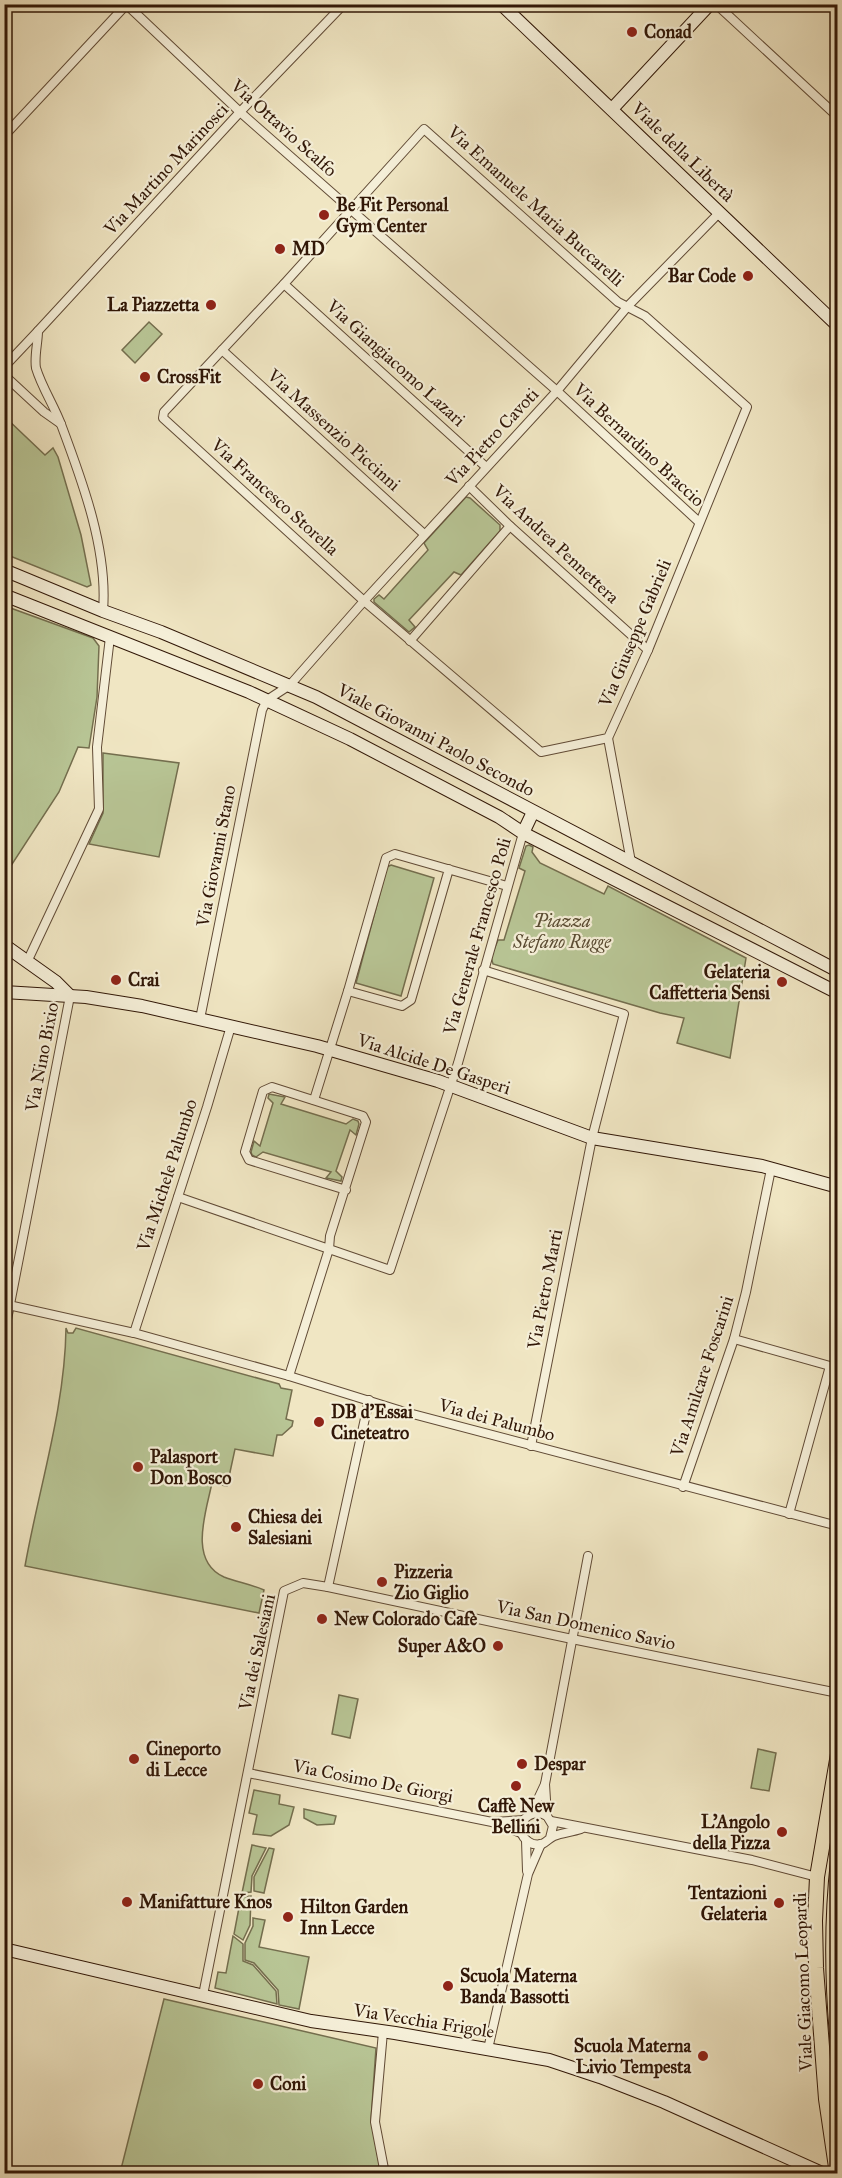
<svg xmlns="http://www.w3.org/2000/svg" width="842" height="2178" font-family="'IM FELL Great Primer',serif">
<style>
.green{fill:#b8c595;stroke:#746e4e;stroke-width:1.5}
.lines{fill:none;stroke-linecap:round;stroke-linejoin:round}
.street-casing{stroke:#614b36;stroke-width:10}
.secondary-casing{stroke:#311707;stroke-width:14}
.primary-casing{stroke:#311707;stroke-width:16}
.street{stroke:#f5efd8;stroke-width:8}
.secondary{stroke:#f5efd8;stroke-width:12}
.primary{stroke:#f0e6c3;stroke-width:14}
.poi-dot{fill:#8f2418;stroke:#f5efd8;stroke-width:2}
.labels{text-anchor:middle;stroke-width:4.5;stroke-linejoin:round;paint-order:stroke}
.poi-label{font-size:18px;font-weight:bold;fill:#311707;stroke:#f5efd8;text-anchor:start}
.street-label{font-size:18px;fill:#311707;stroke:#f5efd8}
.park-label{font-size:18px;font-style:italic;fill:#5a4b32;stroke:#f5efd8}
</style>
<rect width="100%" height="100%" fill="#f0e6c3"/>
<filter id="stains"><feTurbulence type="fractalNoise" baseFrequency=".00333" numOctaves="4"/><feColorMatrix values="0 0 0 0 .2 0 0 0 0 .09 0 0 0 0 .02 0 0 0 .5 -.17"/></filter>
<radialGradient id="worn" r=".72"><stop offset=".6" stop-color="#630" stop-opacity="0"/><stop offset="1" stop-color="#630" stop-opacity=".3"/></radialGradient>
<g class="green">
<polygon points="149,322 162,334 135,363 122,350"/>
<polygon points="5,417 45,455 53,448 58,457 81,535 91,585 87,587 5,554"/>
<polygon points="466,497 470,498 500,525 500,531 461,575 454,572 409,620 415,627 409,632 374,602 374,599 379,595 384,599 428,550 424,543"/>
<polygon points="5,606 93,638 99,646 97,697 89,748 78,747 59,792 5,875"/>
<polygon points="103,753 179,763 159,857 89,844 103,813"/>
<polygon points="529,845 533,847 532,852 540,863 604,894 608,886 746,958 730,1058 677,1043 684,1018 660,1013 493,964 491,957 498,940 504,940 525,871 519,868 526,846"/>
<polygon points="391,865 434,878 401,996 356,983 387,867"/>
<polygon points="269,1094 285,1097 281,1104 346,1124 353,1119 358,1121 359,1124 356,1135 350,1130 336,1171 342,1177 341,1181 326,1178 331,1172 263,1152 256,1157 252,1155 251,1152 254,1141 260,1146 273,1103 268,1098"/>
<path d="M 66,1328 L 68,1333 L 73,1333 L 76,1328 L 279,1384 L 281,1388 L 292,1390 L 286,1419 L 293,1421 L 292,1426 L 282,1435 L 277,1435 L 273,1456 L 235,1449 L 227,1486 L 212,1483 C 206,1512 188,1561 224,1577 C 237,1582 250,1584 264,1590 L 259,1613 L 25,1566 C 39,1487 65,1408 66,1328 Z"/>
<polygon points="339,1695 358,1699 350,1738 332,1734"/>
<polygon points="758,1749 776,1753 769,1791 751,1788"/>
<polygon points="254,1790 280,1795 279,1804 294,1807 289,1825 271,1836 253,1834 257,1815 249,1813"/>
<polygon points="304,1809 336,1816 334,1824 317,1825 304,1818"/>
<polygon points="252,1845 266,1848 252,1876 251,1892 242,1893"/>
<polygon points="269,1848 274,1849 264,1893 254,1891 254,1877"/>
<polygon points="251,1896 250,1925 243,1940 234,1934 241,1897"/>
<polygon points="253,1918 265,1920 259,1947 309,1957 299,2009 279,2005 278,1990 254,1963 245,1960 245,1943 253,1926"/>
<polygon points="233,1936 243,1944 243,1961 253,1965 276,1991 277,2004 215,1988 218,1972 226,1973"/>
<polygon points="164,1999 376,2048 371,2120 381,2173 120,2173"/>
</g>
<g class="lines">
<defs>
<g id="street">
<polyline points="716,4 838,117"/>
<polyline points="127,5 240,112 557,391 699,522"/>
<polygon points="424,129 618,302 645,316 747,407 648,650 608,738 541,752 364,601 163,418 164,412 284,284"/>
<polyline points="4,136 127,4"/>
<polyline points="284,284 486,467"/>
<polyline points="222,350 424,534"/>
<polyline points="4,367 38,331"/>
<polyline points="4,375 44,412 61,424"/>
<polyline points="469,486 510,526 648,650"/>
<path d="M 103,611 C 108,551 83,483 62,427 C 55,407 42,388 36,368 C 34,357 38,342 38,331 L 240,112 L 344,4"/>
<polyline points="410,641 510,526"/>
<polyline points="608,738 631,862"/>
<polyline points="449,869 411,1000 402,1006 348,991 386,858 395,854 507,886"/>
<polyline points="27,962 99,809 97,747 110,637"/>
<polyline points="483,970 624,1014 592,1138 531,1446"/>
<polyline points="200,1019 262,710 267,700 290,685 364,601 557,391 628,306 719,213"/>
<polyline points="314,1100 348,991"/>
<polyline points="178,1197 329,1249 330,1236 366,1122 363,1116 272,1087 263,1091 245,1152 249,1160 346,1190"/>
<polyline points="4,1304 134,1333 289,1376 405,1412 838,1526"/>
<polyline points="134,1333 207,1107 231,1026"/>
<polyline points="4,1335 70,996"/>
<polyline points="734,1339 830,1366 789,1514"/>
<polyline points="289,1376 329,1249 390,1270 458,1063 523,833"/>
<polyline points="683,1487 734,1339 746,1292 771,1169"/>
<polyline points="328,1587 369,1400"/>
<polyline points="248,1773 492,1822 521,1833"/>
<polyline points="531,1814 545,1784"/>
<polyline points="547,1816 545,1784 588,1556"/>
<polyline points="551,1821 752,1860 817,1877"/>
<polyline points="493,1822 524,1820"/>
<path d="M 550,1838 L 553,1826 L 547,1816 C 526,1805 511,1831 529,1842 C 533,1845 537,1845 542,1844 C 547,1842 549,1838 554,1836 C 562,1833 572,1832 581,1829"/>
<polyline points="526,1840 527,1871"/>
<polyline points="203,1995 284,1591 303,1583 328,1587 572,1639 838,1693"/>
<polyline points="383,2032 375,2122 385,2174"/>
<polyline points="488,2049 528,1874 541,1844"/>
</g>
<g id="secondary">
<polyline points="501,4 838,326"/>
<polyline points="612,109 710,4"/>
<polyline points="4,570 103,611 161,632 316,697 838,971"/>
<polyline points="4,595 249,692 350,739 499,817 523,833 838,993"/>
<polyline points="523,833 533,812"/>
<polyline points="4,945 56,982 70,996"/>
<polyline points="4,992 86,997 142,1006 317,1046 438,1081 592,1138 762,1166 838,1187"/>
<polyline points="4,1949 311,2021 395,2033 549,2060 600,2077 664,2102 824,2174"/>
</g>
<g id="primary">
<path d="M 838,1861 C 831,1923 832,1984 838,2047"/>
<polyline points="837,2174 826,2099 816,1968 815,1921 817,1877 838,1754"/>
</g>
</defs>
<use href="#street" class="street-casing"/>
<use href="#secondary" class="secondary-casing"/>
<use href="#primary" class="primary-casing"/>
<use href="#street" class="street"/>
<use href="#secondary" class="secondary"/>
<use href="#primary" class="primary"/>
</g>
<g class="poi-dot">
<circle cx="632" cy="32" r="6"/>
<circle cx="324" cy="215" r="6"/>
<circle cx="280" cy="249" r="6"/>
<circle cx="748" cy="276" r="6"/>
<circle cx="211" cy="305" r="6"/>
<circle cx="145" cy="377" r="6"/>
<circle cx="116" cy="980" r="6"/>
<circle cx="782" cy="982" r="6"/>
<circle cx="319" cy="1422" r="6"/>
<circle cx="138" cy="1467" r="6"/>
<circle cx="236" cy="1527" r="6"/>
<circle cx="382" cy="1582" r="6"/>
<circle cx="322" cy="1619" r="6"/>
<circle cx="498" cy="1646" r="6"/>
<circle cx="134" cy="1759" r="6"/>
<circle cx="522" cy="1764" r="6"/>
<circle cx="516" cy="1786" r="6"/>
<circle cx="782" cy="1832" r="6"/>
<circle cx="127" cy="1902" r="6"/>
<circle cx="779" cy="1903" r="6"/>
<circle cx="288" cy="1917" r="6"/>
<circle cx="448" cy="1986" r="6"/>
<circle cx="703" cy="2056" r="6"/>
<circle cx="258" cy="2084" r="6"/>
</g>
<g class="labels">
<g class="poi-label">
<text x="644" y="38">Conad</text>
<text x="336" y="211">Be Fit Personal<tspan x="336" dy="21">Gym Center</tspan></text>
<text x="292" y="255">MD</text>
<text x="736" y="282" text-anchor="end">Bar Code</text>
<text x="199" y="311" text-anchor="end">La Piazzetta</text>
<text x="157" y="383">CrossFit</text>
<text x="770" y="978" text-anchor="end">Gelateria<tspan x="770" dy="21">Caffetteria Sensi</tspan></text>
<text x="128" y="986">Crai</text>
<text x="331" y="1418">DB d'Essai<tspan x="331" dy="21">Cineteatro</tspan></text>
<text x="150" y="1463">Palasport<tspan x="150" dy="21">Don Bosco</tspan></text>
<text x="248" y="1523">Chiesa dei<tspan x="248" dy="21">Salesiani</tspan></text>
<text x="394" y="1578">Pizzeria<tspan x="394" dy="21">Zio Giglio</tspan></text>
<text x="334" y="1625">New Colorado Cafè</text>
<text x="486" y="1652" text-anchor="end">Super A&amp;O</text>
<text x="146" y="1755">Cineporto<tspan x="146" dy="21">di Lecce</tspan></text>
<text x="534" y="1770">Despar</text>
<text x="516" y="1812" text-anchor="middle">Caffè New<tspan x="516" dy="21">Bellini</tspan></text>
<text x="770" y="1828" text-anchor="end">L'Angolo<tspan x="770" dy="21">della Pizza</tspan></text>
<text x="767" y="1899" text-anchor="end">Tentazioni<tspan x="767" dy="21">Gelateria</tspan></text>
<text x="139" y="1908">Manifatture Knos</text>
<text x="300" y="1913">Hilton Garden<tspan x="300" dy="21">Inn Lecce</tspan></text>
<text x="460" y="1982">Scuola Materna<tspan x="460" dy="21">Banda Bassotti</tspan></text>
<text x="691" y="2052" text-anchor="end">Scuola Materna<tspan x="691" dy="21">Livio Tempesta</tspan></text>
<text x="270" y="2090">Coni</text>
</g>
<g class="street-label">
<text transform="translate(284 128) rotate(42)" y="6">Via Ottavio Scalfo</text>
<text transform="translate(683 152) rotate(44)" y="6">Viale della Libertà</text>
<text transform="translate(166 169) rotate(-47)" y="6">Via Martino Marinosci</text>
<text transform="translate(536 206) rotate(42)" y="6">Via Emanuele Maria Buccarelli</text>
<text transform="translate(396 363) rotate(42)" y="6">Via Giangiacomo Lazari</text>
<text transform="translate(334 430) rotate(42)" y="6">Via Massenzio Piccinni</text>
<text transform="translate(492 437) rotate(-47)" y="6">Via Pietro Cavoti</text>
<text transform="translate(639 445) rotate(43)" y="6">Via Bernardino Braccio</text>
<text transform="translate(275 497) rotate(42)" y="6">Via Francesco Storella</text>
<text transform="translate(556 544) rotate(43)" y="6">Via Andrea Pennettera</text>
<text transform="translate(635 633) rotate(-67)" y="6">Via Giuseppe Gabrieli</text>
<text transform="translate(436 740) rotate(28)" y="6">Viale Giovanni Paolo Secondo</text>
<text transform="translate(216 856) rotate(-79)" y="6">Via Giovanni Stano</text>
<text transform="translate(477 936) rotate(-74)" y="6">Via Generale Francesco Poli</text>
<text transform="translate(42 1057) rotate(-79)" y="6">Via Nino Bixio</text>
<text transform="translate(434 1064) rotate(18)" y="6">Via Alcide De Gasperi</text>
<text transform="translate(167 1175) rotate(-72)" y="6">Via Michele Palumbo</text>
<text transform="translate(545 1289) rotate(-79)" y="6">Via Pietro Marti</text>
<text transform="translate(702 1376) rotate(-72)" y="6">Via Amilcare Foscarini</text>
<text transform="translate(497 1420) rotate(15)" y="6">Via dei Palumbo</text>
<text transform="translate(586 1625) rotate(12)" y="6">Via San Domenico Savio</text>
<text transform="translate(257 1652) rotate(-78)" y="6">Via dei Salesiani</text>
<text transform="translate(373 1781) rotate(11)" y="6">Via Cosimo De Giorgi</text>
<text transform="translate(803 1982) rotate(-92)" y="6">Viale Giacomo Leopardi</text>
<text transform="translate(424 2021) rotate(9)" y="6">Via Vecchia Frigole</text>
</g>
<g class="park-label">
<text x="562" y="927">Piazza<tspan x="562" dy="21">Stefano Rugge</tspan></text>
</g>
</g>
<rect width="842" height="2178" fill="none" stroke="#f0e6c3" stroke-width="24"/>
<rect x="6" y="6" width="830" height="2166" fill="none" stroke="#311707" stroke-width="3"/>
<rect x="12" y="12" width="818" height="2154" fill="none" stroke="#311707" stroke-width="1.5"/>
<rect width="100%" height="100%" filter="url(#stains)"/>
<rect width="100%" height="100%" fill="url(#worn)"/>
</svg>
